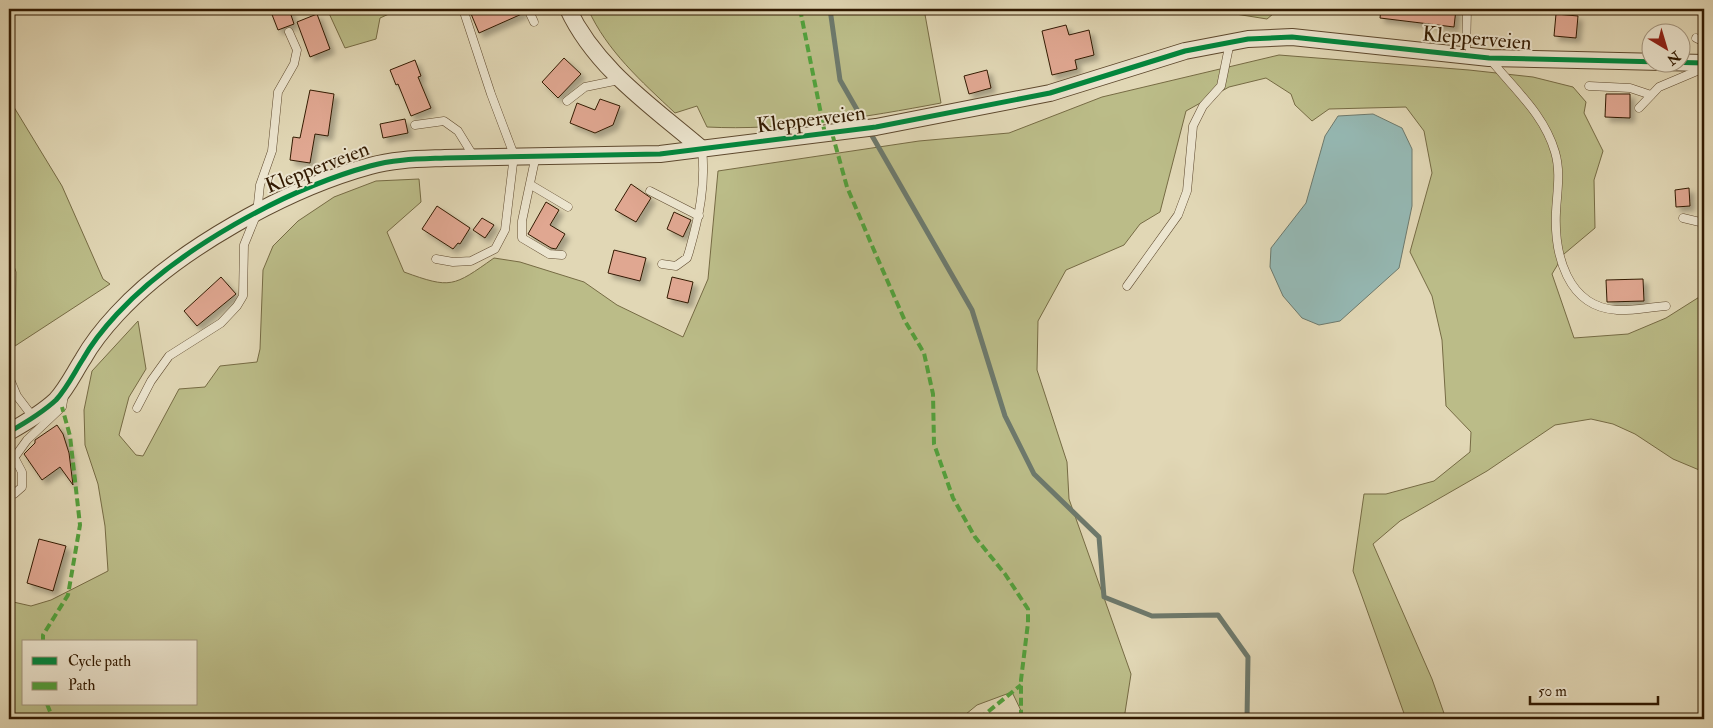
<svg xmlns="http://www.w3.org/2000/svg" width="1713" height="728" font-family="'IM FELL Double Pica',serif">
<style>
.green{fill:#bbbc88;stroke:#766b44;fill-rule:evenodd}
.water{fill:#95b8b3;stroke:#6d796c}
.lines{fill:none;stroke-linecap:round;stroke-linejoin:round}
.stream{stroke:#6d796c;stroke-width:5}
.building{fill:#e0a791;stroke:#321a01;filter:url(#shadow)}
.service-casing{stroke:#5e492e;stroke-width:9}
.minor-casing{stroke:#5e492e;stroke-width:18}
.service{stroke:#ece5cf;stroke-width:8}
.minor{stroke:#ece5cf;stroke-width:16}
.quiet{stroke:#52a13c;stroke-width:4;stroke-dasharray:8 4;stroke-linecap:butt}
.cycleway-casing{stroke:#ece5cf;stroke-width:8}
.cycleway{stroke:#00873e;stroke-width:5}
.labels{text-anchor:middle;stroke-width:4;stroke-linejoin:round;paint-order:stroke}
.street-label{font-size:21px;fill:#321a01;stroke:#ece5cf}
</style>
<defs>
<filter id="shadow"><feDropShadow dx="4.5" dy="4.5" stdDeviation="2.5" flood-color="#0004"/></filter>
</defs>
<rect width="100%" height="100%" fill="#e1d7b5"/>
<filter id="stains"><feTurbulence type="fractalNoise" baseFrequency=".004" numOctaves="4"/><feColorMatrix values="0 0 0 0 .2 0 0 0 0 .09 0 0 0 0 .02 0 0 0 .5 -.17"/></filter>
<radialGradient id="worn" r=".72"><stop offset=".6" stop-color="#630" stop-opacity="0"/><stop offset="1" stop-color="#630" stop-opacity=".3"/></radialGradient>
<g class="green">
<polygon points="327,9 400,9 380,18 376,39 345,48"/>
<path d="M 588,9 L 924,9 L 941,103 C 867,117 782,131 707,127 L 697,106 L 675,113 C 641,81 607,51 588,9 Z"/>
<polygon points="1204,9 1279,9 1267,19"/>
<path d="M 1279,55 L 1469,70 L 1533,77 L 1573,87 L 1586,102 L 1584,113 L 1603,151 L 1594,180 L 1595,228 L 1564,254 L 1552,274 L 1574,338 L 1628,334 L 1666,318 L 1704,294 L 1704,472 L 1673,459 L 1635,434 L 1613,424 L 1591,419 L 1555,425 L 1487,471 L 1400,521 L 1373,544 L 1432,679 L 1446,719 L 1406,719 L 1353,571 L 1364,494 L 1386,494 L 1434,481 L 1470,452 L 1471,432 L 1446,406 L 1442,340 L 1432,296 L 1410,252 L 1432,173 L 1424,131 L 1406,107 L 1329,109 L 1312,121 L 1295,105 L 1291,94 L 1266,78 L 1229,87 L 1186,111 L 1160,212 L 1140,224 L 1124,245 L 1066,270 L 1038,321 L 1037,370 L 1067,462 L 1069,499 L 1131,674 L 1124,719 L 1025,719 L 1012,692 L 977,705 L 960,719 L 9,719 L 9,601 L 31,606 L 51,600 L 108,571 L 105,526 L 98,484 L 85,445 L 84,410 L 92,371 L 138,321 L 146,369 L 129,397 L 119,435 L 136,455 L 143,456 L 179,389 L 205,387 L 220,366 L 257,362 L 260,349 L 263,270 L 273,246 L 298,221 L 334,197 L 376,181 L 419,179 L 421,202 L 387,232 L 404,272 C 451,289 453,287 494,258 L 520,262 L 584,282 L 617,305 L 683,337 L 708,279 L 718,171 L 919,141 L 1009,133 L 1102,97 ZM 24,642 L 196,642 L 196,704 L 24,704 Z"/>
<polygon points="9,99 62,186 103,279 110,284 15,346 16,272 9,252"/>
</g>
<polygon class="water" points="1373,114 1402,128 1412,149 1412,206 1399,268 1340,321 1319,325 1302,318 1283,296 1270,267 1271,248 1306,203 1325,136 1338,116"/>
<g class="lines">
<polyline class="stream" points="830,9 840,80 972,310 1005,416 1034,474 1099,537 1104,597 1152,616 1218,615 1248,657 1247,719"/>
</g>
<g class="building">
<polygon points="280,9 289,9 294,24 278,30 271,12"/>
<polygon points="469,9 522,9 524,13 479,33"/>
<polygon points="1381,9 1456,9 1454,27 1380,18"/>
<polygon points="317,14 330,49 310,57 297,22"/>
<polygon points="1556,14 1578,16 1576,38 1554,36"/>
<polygon points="1066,25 1069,35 1089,30 1094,55 1075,60 1077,69 1052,75 1042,31"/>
<polygon points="564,58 581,74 558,98 542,82"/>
<polygon points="415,60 421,76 418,77 431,108 411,116 398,84 396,85 390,70"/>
<polygon points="987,70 991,88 969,94 964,76"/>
<polygon points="310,90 334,94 328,136 315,134 310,163 290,160 293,137 300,138"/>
<polygon points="1606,94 1630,94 1630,118 1605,117"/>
<polygon points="600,99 620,106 613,125 595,133 570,123 577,103 595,110"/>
<polygon points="405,119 408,133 383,138 380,124"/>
<polygon points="631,184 651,198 636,222 615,210"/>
<polygon points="1689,188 1690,206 1676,207 1675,190"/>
<polygon points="546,202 559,210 550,225 565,234 556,249 551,248 528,234"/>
<polygon points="437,206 470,228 460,244 458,243 453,249 422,229"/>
<polygon points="674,212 691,220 683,237 667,229"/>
<polygon points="482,218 494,225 485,238 473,230"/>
<polygon points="614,250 646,258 640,281 608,273"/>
<polygon points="221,277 236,294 197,326 184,311"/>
<polygon points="672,277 693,282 688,303 667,298"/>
<polygon points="1643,279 1644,301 1607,302 1606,280"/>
<polygon points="57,425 63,434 69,453 73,485 60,467 42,480 24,454 35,443 35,440"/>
<polygon points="39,539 66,546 53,591 27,583"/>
</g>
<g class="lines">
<defs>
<g id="service">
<polyline points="528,9 534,22"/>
<polyline points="1696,38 1704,42"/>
<polyline points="1466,55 1467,9"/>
<path d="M 1490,59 C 1514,89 1544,114 1555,152 C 1561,172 1557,192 1556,212 C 1554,254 1567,307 1617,310 C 1632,311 1650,307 1666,306"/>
<polyline points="1589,86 1630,88 1651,95"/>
<polyline points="567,101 585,87 619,80"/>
<polyline points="1639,108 1659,87 1704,68"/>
<polyline points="415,125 444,121 458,131 474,157"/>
<polyline points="536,155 522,221 522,238 549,254 562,255"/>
<polyline points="531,185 568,207"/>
<polyline points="650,191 699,216"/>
<polyline points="1683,218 1704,223"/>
<polyline points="436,259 453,262 471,261 495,249 505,230 514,155 491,94 463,9"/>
<path d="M 662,264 L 676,266 L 687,258 L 689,252 C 699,217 706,185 702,149"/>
<polyline points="9,278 9,317"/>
<polyline points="1127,286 1178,215 1187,191 1193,126 1203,106 1221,86 1230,42"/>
<polyline points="9,377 17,396 33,417"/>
<polyline points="137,408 151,381 169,356 221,323 237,306 243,296 244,245 257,213 260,185 272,151 278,92 294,64 297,50 289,32"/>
<polyline points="9,465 27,440 62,407 64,395"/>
<polyline points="9,494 14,494 22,487 22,472 14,457"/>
</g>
<g id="minor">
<path d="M 568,9 C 596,69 653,107 702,149"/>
<path d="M 9,432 C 25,423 42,413 56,400 C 67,388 74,373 83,359 C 92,343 104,328 117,314 C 176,250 286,189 370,166 C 394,159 420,159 445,158 L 660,154 L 876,127 L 1050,93 L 1185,51 L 1248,39 L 1292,37 L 1489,58 L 1704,63"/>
</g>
</defs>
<use href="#service" class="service-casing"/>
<use href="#minor" class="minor-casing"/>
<use href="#service" class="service"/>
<use href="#minor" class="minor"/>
<g class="quiet">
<polyline points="800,9 825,134"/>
<polyline points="832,133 847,187 873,248 905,321 924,353 933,394 934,444 953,498 975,537 1005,574 1028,609 1028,623 1021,680 1021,719"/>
<polyline points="43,642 43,635 68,595 80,525 70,436 62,407"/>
<polyline points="47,704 53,719"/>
<polyline points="979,719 1021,685"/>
</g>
<defs>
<path id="cycleway" d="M 9,432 C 25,423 42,413 56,400 C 67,388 74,373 83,359 C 92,343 104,328 117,314 C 176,250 286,189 370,166 C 394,159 420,159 445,158 L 660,154 L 876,127 L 1050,93 L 1185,51 L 1248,39 L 1292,37 L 1489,58 L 1704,63"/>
</defs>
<use href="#cycleway" class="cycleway-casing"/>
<use href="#cycleway" class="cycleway"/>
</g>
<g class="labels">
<g class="street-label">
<text transform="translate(1477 38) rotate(5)" y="7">Klepperveien</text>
<text transform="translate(811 119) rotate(-7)" y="7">Klepperveien</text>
<text transform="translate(317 167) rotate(-21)" y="7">Klepperveien</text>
</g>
</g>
<rect width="1713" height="728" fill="none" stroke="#e1d7b5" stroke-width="30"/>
<rect x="10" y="10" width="1693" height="708" fill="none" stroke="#321a01" stroke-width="2.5"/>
<rect x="15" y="15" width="1683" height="698" fill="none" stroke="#321a01"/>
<rect x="22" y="640" width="175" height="65" fill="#ece5cf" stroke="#a2947d"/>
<rect x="32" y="657" width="25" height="8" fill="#00873e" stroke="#a2947d"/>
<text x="68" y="666" font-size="15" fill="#321a01">Cycle path</text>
<rect x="32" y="682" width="25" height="8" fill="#52a13c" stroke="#a2947d"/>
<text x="68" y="690" font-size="15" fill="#321a01">Path</text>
<g transform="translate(1666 48) rotate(142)"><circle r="24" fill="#ece5cf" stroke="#a2947d"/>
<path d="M0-4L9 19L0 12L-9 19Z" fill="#8f2418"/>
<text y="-8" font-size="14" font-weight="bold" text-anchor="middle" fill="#321a01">N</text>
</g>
<path d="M1530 696v8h128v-8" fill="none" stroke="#321a01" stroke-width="2.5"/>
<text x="1538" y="696" font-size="15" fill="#321a01" stroke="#ece5cf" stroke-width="4" paint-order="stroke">50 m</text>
<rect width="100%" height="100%" filter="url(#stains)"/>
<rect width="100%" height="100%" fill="url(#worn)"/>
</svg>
